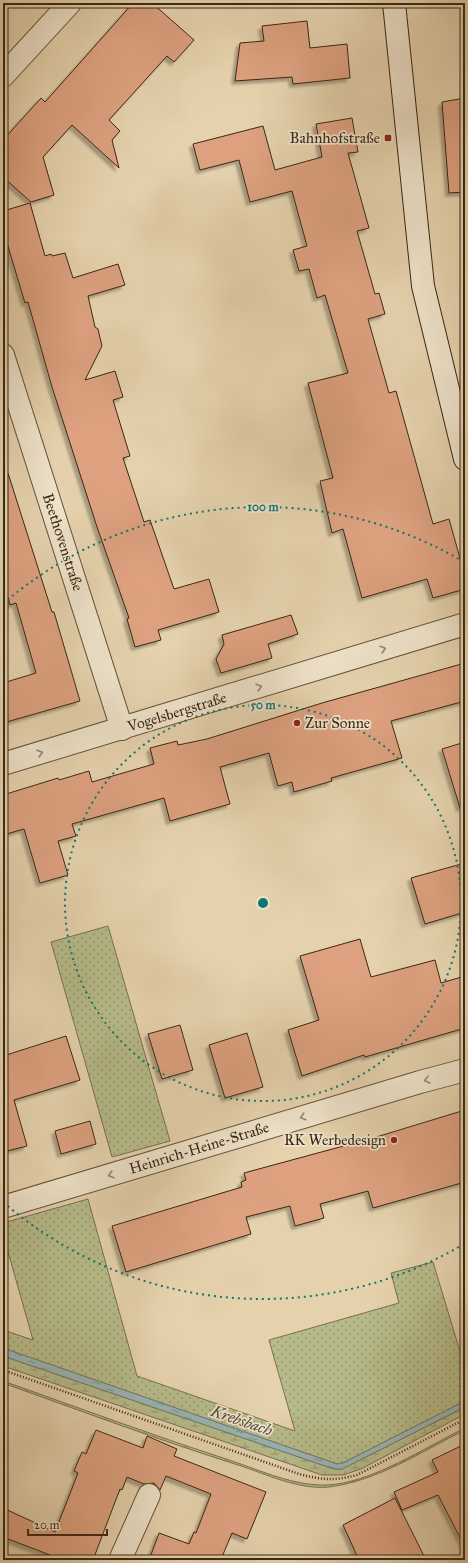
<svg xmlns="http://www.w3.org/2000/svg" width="468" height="1563" font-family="'IM FELL Great Primer',serif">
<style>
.grass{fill:url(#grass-dots);stroke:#78714f}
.wetland{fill:url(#wetland-marsh);stroke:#78714f}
.water{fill:url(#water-ripples);stroke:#737c74}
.building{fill:#dda180;stroke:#392715;filter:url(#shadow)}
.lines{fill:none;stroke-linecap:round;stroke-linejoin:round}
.street-casing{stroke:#64523b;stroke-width:24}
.secondary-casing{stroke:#392715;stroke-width:24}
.path{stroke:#392715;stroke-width:2.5;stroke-dasharray:1 2;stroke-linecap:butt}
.street{stroke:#eee2ca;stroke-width:22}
.secondary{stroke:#eee2ca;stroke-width:22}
.oneway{stroke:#948470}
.ring{fill:none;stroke:#0f766e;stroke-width:2;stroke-dasharray:2 4}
.poi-dot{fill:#8f2418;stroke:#eee2ca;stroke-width:1.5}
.labels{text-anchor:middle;stroke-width:3.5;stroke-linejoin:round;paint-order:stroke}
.poi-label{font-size:15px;fill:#392715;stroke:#eee2ca;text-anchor:end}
.street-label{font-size:15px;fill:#392715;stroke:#eee2ca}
.water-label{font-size:16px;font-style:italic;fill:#514a3d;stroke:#eee2ca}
.centre{fill:#0f766e;stroke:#eee2ca;stroke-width:2}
.ring-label{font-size:12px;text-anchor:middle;font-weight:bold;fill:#0f766e;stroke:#eee2ca;stroke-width:3.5;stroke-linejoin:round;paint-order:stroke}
</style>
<defs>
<pattern id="grass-dots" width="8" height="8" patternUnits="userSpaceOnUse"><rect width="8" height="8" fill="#b6bb89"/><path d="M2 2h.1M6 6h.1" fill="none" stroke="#95986f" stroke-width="1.8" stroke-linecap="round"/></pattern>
<pattern id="wetland-marsh" width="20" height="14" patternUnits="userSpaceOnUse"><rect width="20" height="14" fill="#b6bb89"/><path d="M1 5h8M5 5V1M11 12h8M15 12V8" fill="none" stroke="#95986f"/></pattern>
<pattern id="water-ripples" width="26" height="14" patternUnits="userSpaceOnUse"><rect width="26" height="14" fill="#99b5b4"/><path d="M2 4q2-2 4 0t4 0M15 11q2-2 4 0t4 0" fill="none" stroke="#7e9391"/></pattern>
<filter id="shadow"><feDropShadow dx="-3.5" dy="3.5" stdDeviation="1" flood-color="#0004"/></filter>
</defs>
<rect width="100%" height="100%" fill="#e5d2ad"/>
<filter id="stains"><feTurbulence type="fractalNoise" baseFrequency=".005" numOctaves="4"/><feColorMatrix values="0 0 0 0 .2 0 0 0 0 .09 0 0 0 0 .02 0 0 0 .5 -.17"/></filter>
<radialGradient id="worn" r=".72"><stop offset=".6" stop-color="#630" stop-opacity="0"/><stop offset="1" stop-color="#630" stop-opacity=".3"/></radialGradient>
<g class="grass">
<polygon points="108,926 170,1141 112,1157 51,942"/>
<polygon points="88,1199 137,1376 295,1431 269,1340 399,1303 391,1273 433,1262 465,1368 465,1401 343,1463 337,1464 3,1348 3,1330 33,1340 3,1234 3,1223"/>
</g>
<g class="wetland">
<polygon points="3,1356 334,1469 342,1469 465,1407 465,1414 361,1469 343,1475 322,1475 3,1366"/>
<path d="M 3,1381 C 79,1408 155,1436 232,1461 C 262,1471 294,1486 326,1485 C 370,1484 426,1447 465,1428 L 465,1430 C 422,1451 378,1481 329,1487 C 298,1490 266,1474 238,1465 C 159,1440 81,1411 3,1383 Z"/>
</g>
<polygon class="water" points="3,1348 337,1464 343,1463 465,1401 465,1407 342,1469 334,1469 3,1356"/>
<g class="building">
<polygon points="133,3 152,3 194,40 174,62 167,56 109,120 120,131 112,140 119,168 72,125 43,157 54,195 31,202 3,177 3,140 41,98 45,102"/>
<polygon points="307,21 310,48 347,44 350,78 293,84 292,77 235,81 240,43 264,41 262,26"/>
<polygon points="465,98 465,192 449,193 442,102"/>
<polygon points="352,118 358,152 348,153 369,228 357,231 375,294 379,293 385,314 368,319 389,393 396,391 433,524 449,519 465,576 465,589 433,598 427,579 362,598 343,529 332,533 320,481 333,478 308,383 348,373 325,295 317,298 309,269 299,271 293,250 307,246 292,191 250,202 239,160 200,170 193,144 263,126 275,170 322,157 316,124"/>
<polygon points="30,203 45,256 51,254 52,256 65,253 73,278 118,264 125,285 88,296 95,327 98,329 102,346 85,380 115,371 123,397 113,400 130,456 123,458 144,522 150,520 174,589 209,579 219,612 158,630 161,640 135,647 127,619 129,618 97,527 52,387 28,302 25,303 7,243 3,245 3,211"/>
<polygon points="8,473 52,612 54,612 80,701 3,723 3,683 36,673 16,603 10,605 8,597 3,598 3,474"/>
<polygon points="291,615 298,634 268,644 272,658 221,673 216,659 224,644 222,635"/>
<polygon points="465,663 465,701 391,721 402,758 331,778 332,781 294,792 292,782 278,786 269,753 220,767 230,804 170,821 164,798 72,824 76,836 58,841 68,875 40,883 24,829 3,835 3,795 58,778 59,780 89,771 92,782 154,764 150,748 177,741 178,745 207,739 322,703"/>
<polygon points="465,742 465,807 460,808 442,749"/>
<polygon points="465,863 465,912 425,924 411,878"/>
<polygon points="360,939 371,977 435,960 441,983 465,976 465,1028 365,1057 364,1055 302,1076 288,1030 319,1020 300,956"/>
<polygon points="180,1025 193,1070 162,1079 148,1034"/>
<polygon points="247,1033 263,1087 225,1098 209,1045"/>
<polygon points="66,1036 80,1080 14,1100 27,1146 3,1152 3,1056"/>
<polygon points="465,1110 465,1182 373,1208 368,1191 320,1204 324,1218 295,1226 290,1206 246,1217 251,1234 126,1272 112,1226 242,1187 241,1182 246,1180 244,1173 373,1138"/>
<polygon points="90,1121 96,1144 61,1154 55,1131"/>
<polygon points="96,1430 143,1448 147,1436 177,1449 174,1456 266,1492 247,1539 232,1533 222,1557 225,1560 149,1560 159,1533 189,1544 194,1532 196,1533 211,1494 166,1476 160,1490 154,1483 144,1484 127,1477 122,1490 120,1489 93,1560 63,1560 3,1537 3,1508 55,1532 78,1473 74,1471 82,1452 86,1454"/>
<polygon points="465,1444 465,1547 438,1495 402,1510 394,1492 438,1472 432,1460"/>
<polygon points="395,1498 426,1560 359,1560 343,1525"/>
</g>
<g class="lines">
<defs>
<g id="street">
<polyline points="3,76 70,3"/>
<polyline points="3,355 122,729"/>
<polyline points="3,764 465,624"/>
<polyline points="3,1207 420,1082 465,1070"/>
<polyline points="120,1560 149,1495"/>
</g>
<polyline id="secondary" points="394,3 423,286 465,459"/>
</defs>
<use href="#street" class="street-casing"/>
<use href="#secondary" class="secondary-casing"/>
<path class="path" d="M 3,1370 L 299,1474 C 322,1480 334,1481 357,1475 L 465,1419"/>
<use href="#street" class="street"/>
<use href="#secondary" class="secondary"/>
</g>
<defs><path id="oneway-chevron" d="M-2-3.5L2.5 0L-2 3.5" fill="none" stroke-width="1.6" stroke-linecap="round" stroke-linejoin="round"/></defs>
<g class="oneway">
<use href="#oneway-chevron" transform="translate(383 649) rotate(-17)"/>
<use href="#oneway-chevron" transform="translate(259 687) rotate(-17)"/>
<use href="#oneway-chevron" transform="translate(40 753) rotate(-16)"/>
<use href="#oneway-chevron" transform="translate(427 1080) rotate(166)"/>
<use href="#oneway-chevron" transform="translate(303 1117) rotate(163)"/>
<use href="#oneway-chevron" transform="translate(111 1175) rotate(163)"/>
</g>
<g class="ring">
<circle cx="263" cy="903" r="198"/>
<path d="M464 1244A396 396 0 0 1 3 1202M3 604A396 396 0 0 1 464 562"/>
</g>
<g class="poi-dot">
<rect x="384" y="134" width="8" height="8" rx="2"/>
<circle cx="297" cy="723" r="4"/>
<circle cx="394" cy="1140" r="4"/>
</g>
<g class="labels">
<g class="poi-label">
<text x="380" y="143">Bahnhofstraße</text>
<text x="305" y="728" text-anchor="start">Zur Sonne</text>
<text x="386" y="1145">RK Werbedesign</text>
</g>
<g class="street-label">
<text transform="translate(63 542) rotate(72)" y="5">Beethovenstraße</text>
<text transform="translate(177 712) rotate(-17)" y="5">Vogelsbergstraße</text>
<text transform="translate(199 1148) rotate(-17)" y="5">Heinrich-Heine-Straße</text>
</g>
<g class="water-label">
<text transform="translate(242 1420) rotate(19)" y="6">Krebsbach</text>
</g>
</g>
<circle cx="263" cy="903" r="6" class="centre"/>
<g class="ring-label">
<text x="263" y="511">100 m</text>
<text x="263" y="709">50 m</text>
</g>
<rect width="468" height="1563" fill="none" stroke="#e5d2ad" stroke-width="16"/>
<rect x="4" y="4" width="460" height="1555" fill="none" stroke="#392715" stroke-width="2"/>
<rect x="8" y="8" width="452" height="1547" fill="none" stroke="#392715"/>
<path d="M28 1529v6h79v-6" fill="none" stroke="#392715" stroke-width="2"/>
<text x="34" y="1529" font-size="12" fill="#392715" stroke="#eee2ca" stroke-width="3" paint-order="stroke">20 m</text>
<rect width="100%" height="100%" filter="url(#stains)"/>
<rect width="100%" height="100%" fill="url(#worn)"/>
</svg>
